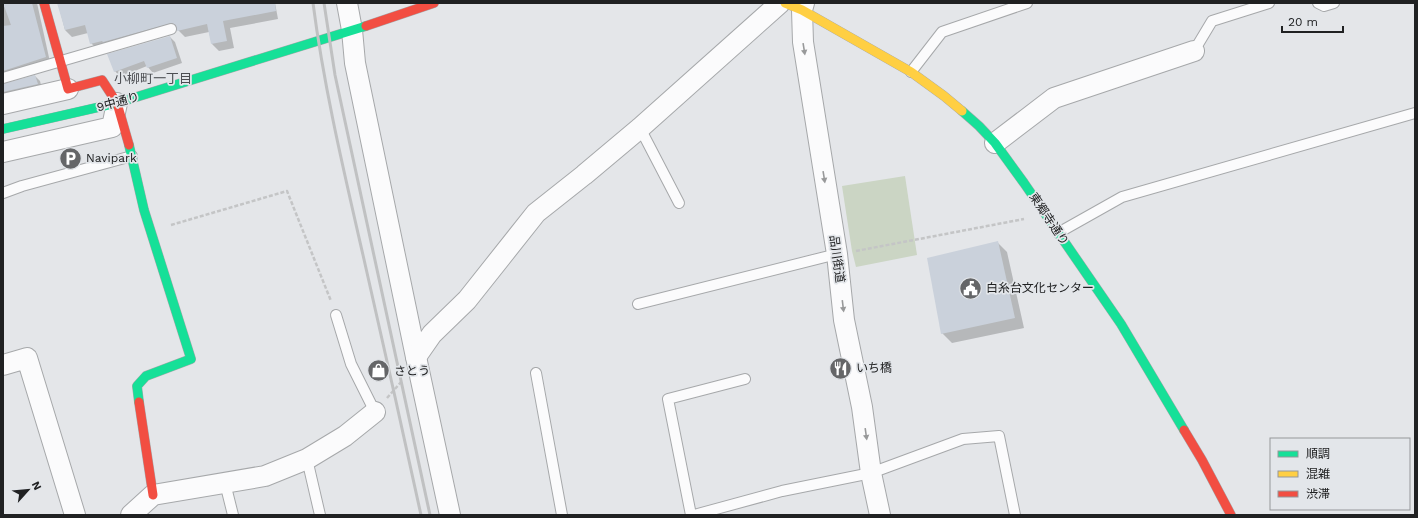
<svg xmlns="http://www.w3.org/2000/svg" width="1418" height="518" font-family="'Work Sans','Noto Sans JP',sans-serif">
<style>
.green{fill:#cbd5c4}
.shadow{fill:#0003}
.building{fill:#cad1db}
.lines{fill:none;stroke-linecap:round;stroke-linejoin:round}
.lane-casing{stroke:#a6a8aa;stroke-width:12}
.street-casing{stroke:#a6a8aa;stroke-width:22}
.fast-casing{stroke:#a6a8aa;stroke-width:10}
.slow-casing{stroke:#a6a8aa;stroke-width:10}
.jam-casing{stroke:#a6a8aa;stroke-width:10}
.path{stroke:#c4c5c6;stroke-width:2.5;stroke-dasharray:4 2;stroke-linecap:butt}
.lane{stroke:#fbfbfc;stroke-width:10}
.street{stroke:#fbfbfc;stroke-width:20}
.fast{stroke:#16e098;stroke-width:9}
.slow{stroke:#ffcf43;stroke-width:9}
.jam{stroke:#f24e42;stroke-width:9}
.rail{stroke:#c0c1c2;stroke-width:3}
.oneway{fill:#98999a}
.labels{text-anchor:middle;stroke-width:3.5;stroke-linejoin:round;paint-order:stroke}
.street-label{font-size:12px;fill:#202122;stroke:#e3e6ea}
.poi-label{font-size:12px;fill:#202122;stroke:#e3e6ea;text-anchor:start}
.neighbourhood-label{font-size:13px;fill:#4c4e52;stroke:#e3e6ea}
</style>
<rect width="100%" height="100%" fill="#e4e6e9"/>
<polygon class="green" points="905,176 917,255 856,267 852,251 842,186"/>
<g class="shadow">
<polygon points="15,3 37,3 50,62 3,78 3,7"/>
<polygon points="58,3 275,3 278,19 230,28 234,48 219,51 212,44 209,32 185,37 177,29 110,49 98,50 91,43 88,33 72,37 65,30"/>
<polygon points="170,37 175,42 182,63 153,73 147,66 120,77 115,71"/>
<polygon points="35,76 40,81 42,89 3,98 3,85"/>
<polygon points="997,242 1007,252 1024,328 952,343 942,333"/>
</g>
<g class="building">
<polygon points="3,3 32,3 46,57 3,71 3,26 11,25"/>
<polygon points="57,3 275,3 276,11 223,21 227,41 211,44 207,24 177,31 176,25 172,23 103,42 102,41 90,44 85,25 65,30"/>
<polygon points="170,36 177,58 147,68 144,61 114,72 107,54"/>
<polygon points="35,75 38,84 3,92 3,84"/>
<polygon points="998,241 1015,318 941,334 927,258"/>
</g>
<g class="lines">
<defs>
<g id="lane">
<polyline points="1318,3 1324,6 1334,3"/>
<polyline points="1194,51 1212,21 1269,3"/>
<polyline points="911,72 942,32 1027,3"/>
<polyline points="3,78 171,29"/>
<polyline points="640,128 679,203"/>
<polyline points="3,193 22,186 132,156"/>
<polyline points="1058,233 1122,197 1415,113"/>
<polyline points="638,304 837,254"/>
<polyline points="336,315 351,364 375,412"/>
<polyline points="536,373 562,515"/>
<polyline points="307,459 320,515"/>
<polyline points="225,483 233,515"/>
<polyline points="691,515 668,399 745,379"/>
<polyline points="694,515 782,491 871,473 963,439 999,436 1015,515"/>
</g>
<g id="street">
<polyline points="347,3 352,30 355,63 416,357 450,515"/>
<polyline points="804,3 802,10 803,42 837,254 844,320 862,407 871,473 880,515"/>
<polyline points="3,104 68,89"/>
<polyline points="995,143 1054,98 1194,51"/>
<polyline points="3,152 112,127 117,103"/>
<polyline points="416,357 432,334 467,300 536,213 584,175 640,128 780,3"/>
<polyline points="3,365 27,358 75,515"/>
<polyline points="131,515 153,495 265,476 307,459 345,436 375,412"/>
</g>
<g id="fast">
<polyline points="962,111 979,126 995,143 1024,183 1121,324 1184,430"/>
<polyline points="3,129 117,103 366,26"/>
<polyline points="129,145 144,210 191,359 146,376 137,386 139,402"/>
</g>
<polyline id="slow" points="785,3 802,10 911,72 944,96 962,111"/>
<g id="jam">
<polyline points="44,3 68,89 102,80 117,103 129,145"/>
<polyline points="366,26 434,3"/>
<polyline points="139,402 153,495"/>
<polyline points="1184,430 1202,460 1231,515"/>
</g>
</defs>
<use href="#lane" class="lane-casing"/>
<use href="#street" class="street-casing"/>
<use href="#fast" class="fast-casing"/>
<use href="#slow" class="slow-casing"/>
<use href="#jam" class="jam-casing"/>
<g class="path">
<polyline points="171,225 287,191 331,301"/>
<polyline points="856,251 1024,219"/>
<polyline points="387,398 401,382"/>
</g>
<use href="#lane" class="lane"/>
<use href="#street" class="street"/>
<use href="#fast" class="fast"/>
<use href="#slow" class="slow"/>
<use href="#jam" class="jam"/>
<g class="rail">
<path d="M 313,3 C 324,88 344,172 363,255 C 383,342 402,428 421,515"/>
<polyline points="324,3 335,75 430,515"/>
</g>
</g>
<defs><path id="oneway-solid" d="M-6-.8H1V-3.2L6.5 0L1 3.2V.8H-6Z"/></defs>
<g class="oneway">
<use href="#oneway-solid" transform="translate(804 49) rotate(81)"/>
<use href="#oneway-solid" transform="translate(824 177) rotate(81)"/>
<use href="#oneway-solid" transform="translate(843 306) rotate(83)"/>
<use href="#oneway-solid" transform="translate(866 434) rotate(82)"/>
</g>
<defs>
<symbol id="parking-disc" viewBox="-11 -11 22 22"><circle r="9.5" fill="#656668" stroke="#e3e6ea"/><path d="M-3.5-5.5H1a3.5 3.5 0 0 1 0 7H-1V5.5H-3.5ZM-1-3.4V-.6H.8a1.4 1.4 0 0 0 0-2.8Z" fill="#fff"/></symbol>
<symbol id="civic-disc" viewBox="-11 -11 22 22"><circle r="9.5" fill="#656668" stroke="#e3e6ea"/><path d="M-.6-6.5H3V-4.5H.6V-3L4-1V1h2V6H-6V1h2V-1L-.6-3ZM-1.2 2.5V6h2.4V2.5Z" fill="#fff"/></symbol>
<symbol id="restaurant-disc" viewBox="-11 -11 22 22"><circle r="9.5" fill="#656668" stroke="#e3e6ea"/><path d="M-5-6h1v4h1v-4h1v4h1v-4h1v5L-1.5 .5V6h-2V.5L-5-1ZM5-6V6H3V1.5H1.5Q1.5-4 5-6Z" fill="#fff"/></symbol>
<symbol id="shop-disc" viewBox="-11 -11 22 22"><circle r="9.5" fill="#656668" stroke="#e3e6ea"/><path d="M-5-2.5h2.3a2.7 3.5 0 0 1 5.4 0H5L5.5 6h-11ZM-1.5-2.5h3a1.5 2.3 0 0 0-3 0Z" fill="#fff"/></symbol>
</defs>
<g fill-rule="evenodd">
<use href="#parking-disc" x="58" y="146" width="25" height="25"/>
<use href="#civic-disc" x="958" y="276" width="25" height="25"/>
<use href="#restaurant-disc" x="828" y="356" width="25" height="25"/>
<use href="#shop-disc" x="366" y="358" width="25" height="25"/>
</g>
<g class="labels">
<g class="street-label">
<text transform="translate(118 102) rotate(-15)" y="4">9中通り</text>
<text transform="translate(1049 219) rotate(56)" y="4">東郷寺通り</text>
<text transform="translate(837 259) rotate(82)" y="4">品川街道</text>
</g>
<g class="poi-label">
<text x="86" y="162">Navipark</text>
<text x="986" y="292">白糸台文化センター</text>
<text x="856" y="372">いち橋</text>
<text x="394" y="375">さとう</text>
</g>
<g class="neighbourhood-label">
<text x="153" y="83">小柳町一丁目</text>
</g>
</g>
<rect width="1418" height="518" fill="none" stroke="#202122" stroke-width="8"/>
<rect x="1270" y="438" width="140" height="72" fill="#e3e6ea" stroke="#95979a"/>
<rect x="1278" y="451" width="20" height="6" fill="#16e098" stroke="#95979a"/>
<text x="1306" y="458" font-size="12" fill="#202122">順調</text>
<rect x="1278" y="471" width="20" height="6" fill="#ffcf43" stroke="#95979a"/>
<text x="1306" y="478" font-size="12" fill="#202122">混雑</text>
<rect x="1278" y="491" width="20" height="6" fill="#f24e42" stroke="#95979a"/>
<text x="1306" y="498" font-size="12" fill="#202122">渋滞</text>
<g transform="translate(28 490) rotate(63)" stroke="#e3e6ea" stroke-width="3" paint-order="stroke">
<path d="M0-3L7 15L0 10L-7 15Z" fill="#202122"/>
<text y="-6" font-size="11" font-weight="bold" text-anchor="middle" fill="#202122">N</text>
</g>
<path d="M1282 26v6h61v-6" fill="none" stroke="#202122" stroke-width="2"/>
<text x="1288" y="26" font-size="12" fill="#202122" stroke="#e3e6ea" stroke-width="3" paint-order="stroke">20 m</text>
</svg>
